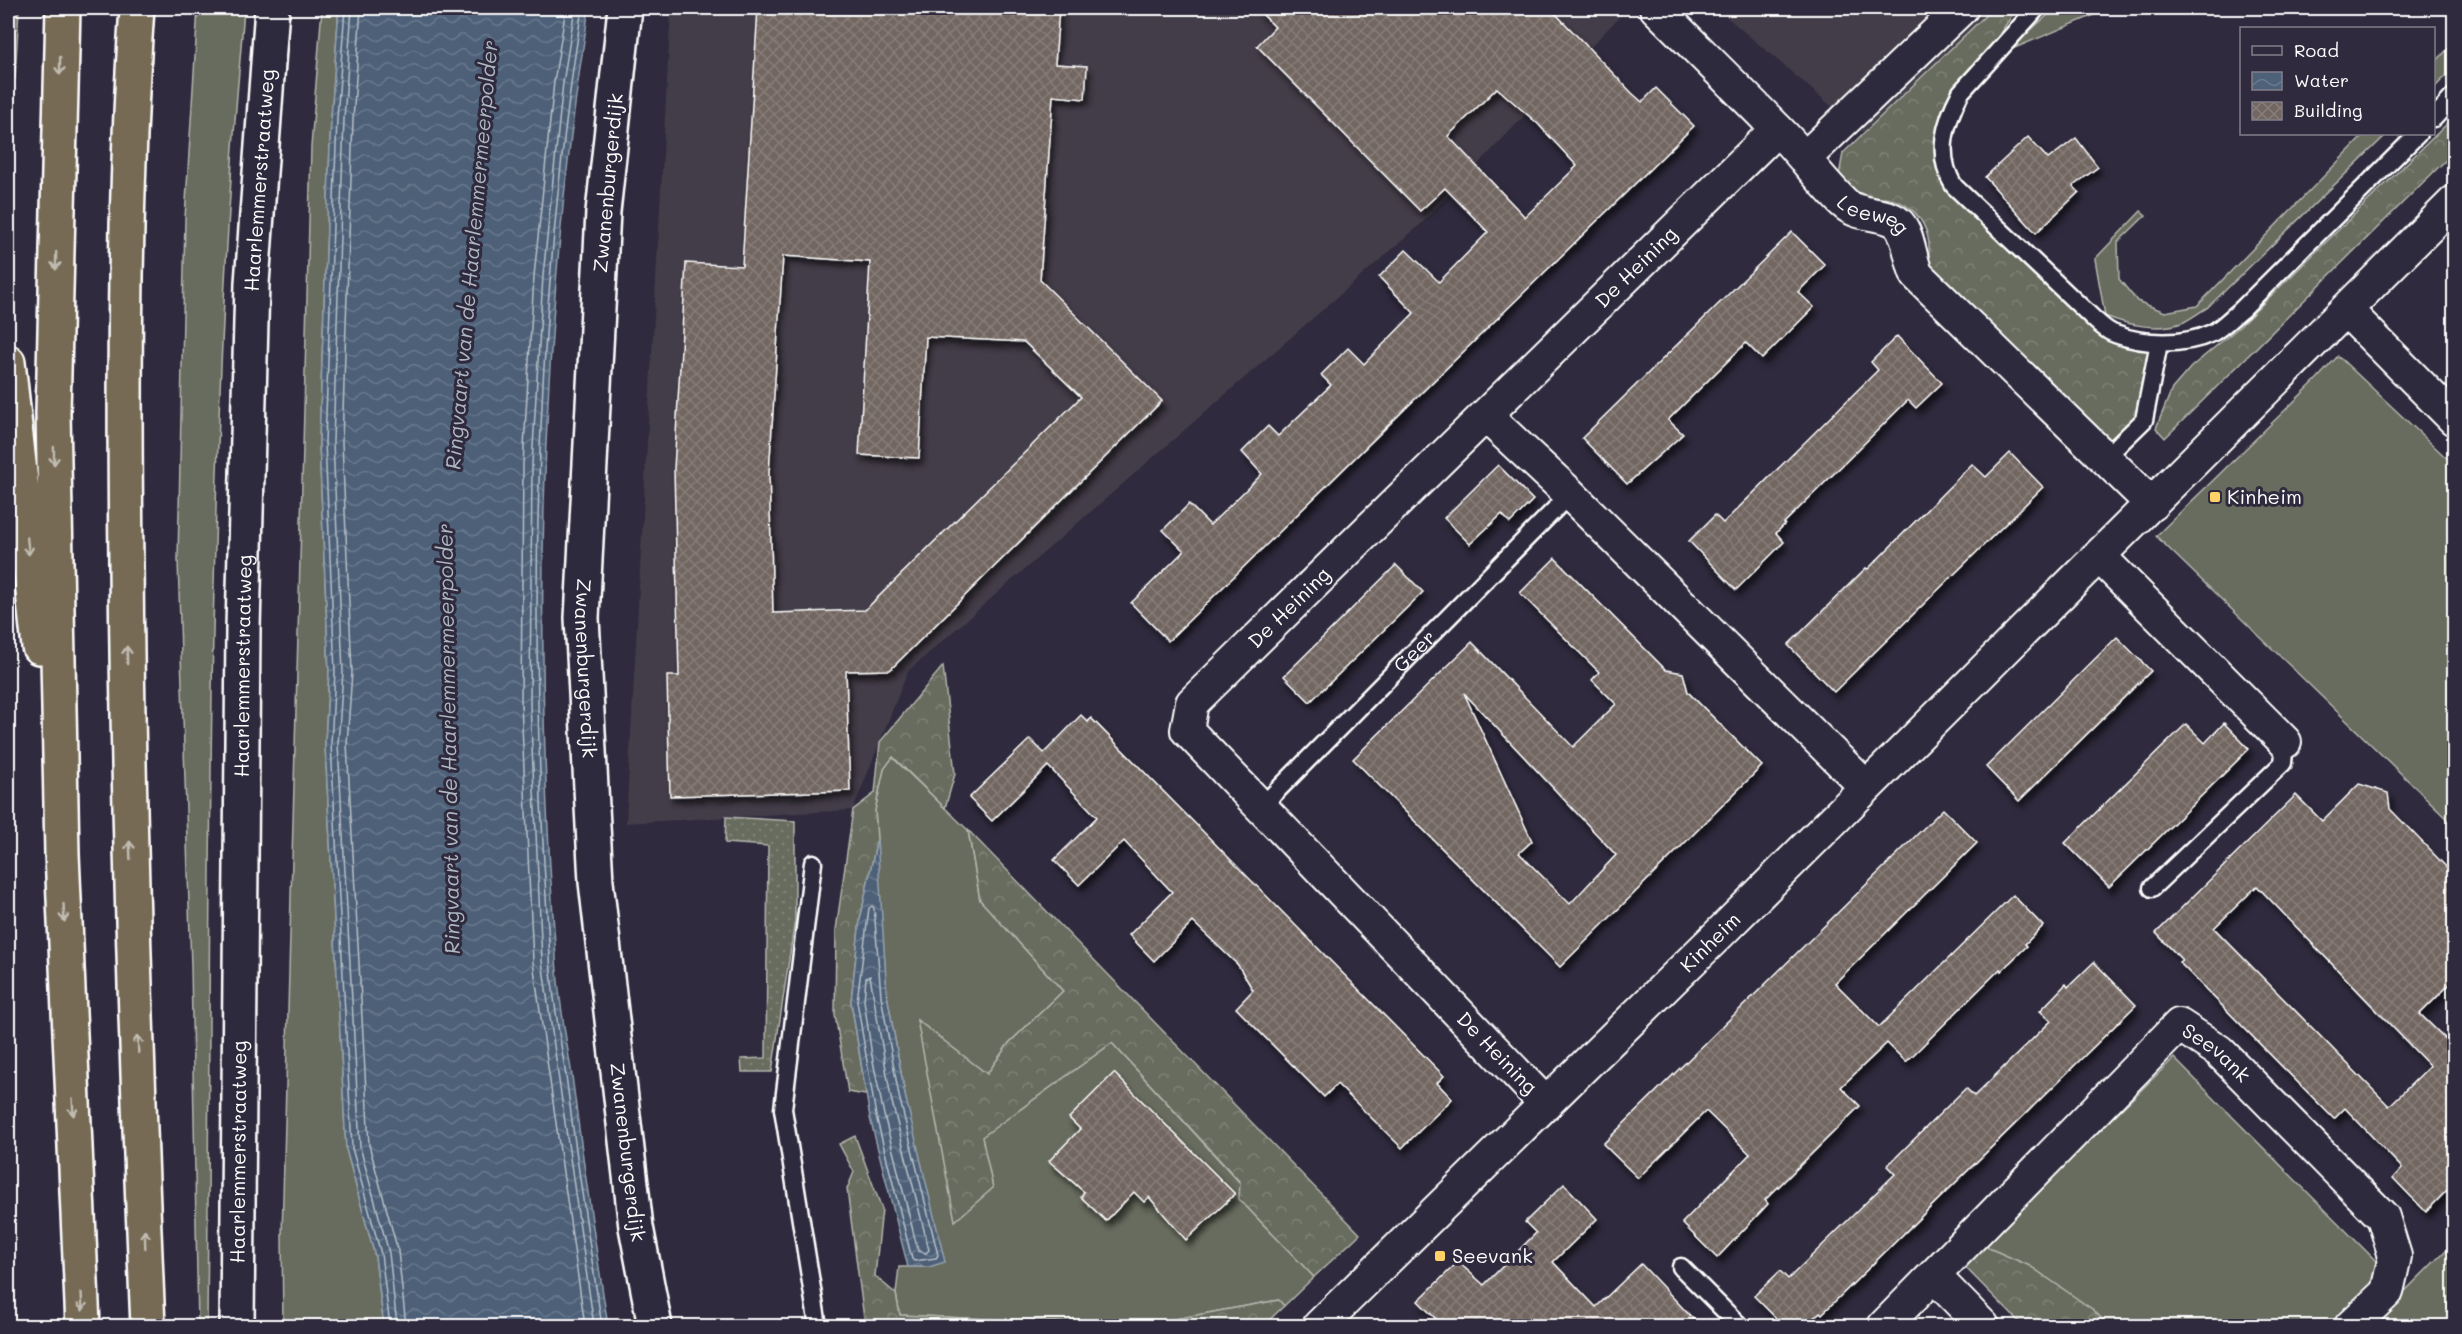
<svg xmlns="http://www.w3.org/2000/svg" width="2462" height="1334" font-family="Mali,sans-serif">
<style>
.built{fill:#433c48}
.grass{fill:#686c5e;stroke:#b4b6ae;stroke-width:1.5}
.forest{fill:url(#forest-crowns);stroke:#b4b6ae;stroke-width:1.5}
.garden{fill:url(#garden-dots);stroke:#b4b6ae;stroke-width:1.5}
.water{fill:url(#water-waves);stroke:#94a0ae;stroke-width:1.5}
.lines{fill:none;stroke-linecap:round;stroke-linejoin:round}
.shore{stroke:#b8c0c9;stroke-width:1.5}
.building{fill:url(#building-cross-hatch);stroke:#fff;stroke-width:1.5;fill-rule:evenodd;filter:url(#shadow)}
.lane-casing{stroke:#fff;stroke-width:21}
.street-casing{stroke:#fff;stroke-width:36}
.secondary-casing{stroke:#fff;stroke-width:38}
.highway-casing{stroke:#fff;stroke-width:38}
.lane{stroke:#2f2a3d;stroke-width:16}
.street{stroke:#2f2a3d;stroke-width:32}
.secondary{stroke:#2f2a3d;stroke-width:33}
.highway{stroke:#766a55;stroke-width:33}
.oneway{stroke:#c1bcb2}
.poi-dot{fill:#ffd166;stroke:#2f2a3d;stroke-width:2}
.labels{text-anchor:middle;stroke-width:6;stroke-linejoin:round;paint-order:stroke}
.street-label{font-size:20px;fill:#fff;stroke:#2f2a3d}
.poi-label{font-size:20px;fill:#fff;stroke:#2f2a3d;text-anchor:start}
.water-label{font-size:21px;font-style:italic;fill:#afb8c2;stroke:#2f2a3d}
</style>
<defs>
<pattern id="forest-crowns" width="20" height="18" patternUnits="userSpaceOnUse" patternTransform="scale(1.5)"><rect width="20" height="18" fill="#686c5e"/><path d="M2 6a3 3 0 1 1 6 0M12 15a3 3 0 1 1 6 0" fill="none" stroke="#7f8276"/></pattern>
<pattern id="garden-dots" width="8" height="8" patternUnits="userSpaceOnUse" patternTransform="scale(1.5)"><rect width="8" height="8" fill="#686c5e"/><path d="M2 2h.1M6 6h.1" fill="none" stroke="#7f8276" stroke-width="1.8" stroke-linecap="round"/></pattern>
<pattern id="water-waves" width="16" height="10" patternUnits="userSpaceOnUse" patternTransform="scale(1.5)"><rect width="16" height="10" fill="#4d6178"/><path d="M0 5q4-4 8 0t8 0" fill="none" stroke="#68798c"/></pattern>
<pattern id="building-cross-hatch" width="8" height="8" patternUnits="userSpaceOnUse" patternTransform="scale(1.5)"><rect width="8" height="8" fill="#726661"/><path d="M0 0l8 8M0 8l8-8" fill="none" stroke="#877d79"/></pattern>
<filter id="shadow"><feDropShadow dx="3.5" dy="6" stdDeviation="3" flood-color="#0009"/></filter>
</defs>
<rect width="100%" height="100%" fill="#2f2a3d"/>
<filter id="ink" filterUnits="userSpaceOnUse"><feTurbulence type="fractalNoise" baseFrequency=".0167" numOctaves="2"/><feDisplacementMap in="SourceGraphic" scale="12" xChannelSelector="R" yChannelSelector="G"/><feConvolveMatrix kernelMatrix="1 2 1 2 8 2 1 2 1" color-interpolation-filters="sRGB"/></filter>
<g filter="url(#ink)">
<g class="built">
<polygon points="671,8 1628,8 1420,225 908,671 853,810 626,823"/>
<polygon points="1716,8 1993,8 1863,133"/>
</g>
<g class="grass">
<polygon points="8,8 19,8 15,79 11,80"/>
<path d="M 198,8 L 244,8 C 240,65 234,122 231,179 C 206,561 211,944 207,1326 L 198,1326 L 191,967 L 178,560 L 185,218 Z"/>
<polygon points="322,8 339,8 331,119 319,442 329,672 325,744 346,1149 375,1256 384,1326 283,1326 282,1235 311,147"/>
<polygon points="2056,8 2111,8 2005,52"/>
<polygon points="2454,42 2454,68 2434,88 2434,64"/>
<path d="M 2365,134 L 2387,134 L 2208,307 C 2200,312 2192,318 2184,322 C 2160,332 2128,325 2105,316 L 2095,259 L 2141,211 L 2146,215 L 2118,242 L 2119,279 L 2137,301 L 2165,312 L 2197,306 Z"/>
<polygon points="2338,356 2454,465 2454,825 2156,536 2315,381"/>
<polygon points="892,757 968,830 980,900 1063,991 1009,1043 987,1074 917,1020 993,1188 981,1137 1112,1043 1240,1183 1239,1199 1314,1277 1284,1306 1278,1300 1137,1326 900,1315 896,1294 899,1267 929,1267 905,1095 887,995 880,900 875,810 884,769"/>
<polygon points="2174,1058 2386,1271 2330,1326 2109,1326 2092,1309 1982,1245"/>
<polygon points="2454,1242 2454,1326 2370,1326"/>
</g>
<g class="forest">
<path d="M 1993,8 L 2017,8 L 1961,92 L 1945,171 L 2096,321 L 2159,343 L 2144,420 L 2116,447 L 1927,265 C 1938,226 1906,187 1864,201 L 1839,175 L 1843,153 Z"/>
<polygon points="2454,117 2454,152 2165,438 2156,428 2172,389 2191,367 2239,327"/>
<polygon points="943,666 955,774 945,808 893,757 884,769 875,810 877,839 860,920 851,1001 866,1095 848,1092 835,1015 836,930 853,810 875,793 880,742"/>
<polygon points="968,830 1360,1234 1314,1277 1239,1199 1240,1182 1112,1043 982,1137 993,1188 955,1221 917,1020 987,1074 1009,1043 1063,991 980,900"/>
<polygon points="855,1136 882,1209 875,1276 896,1294 900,1315 1137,1326 1279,1300 1284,1306 1265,1324 1251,1326 865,1326 847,1189 854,1172 839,1144"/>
<polygon points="1982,1245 2030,1266 2092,1309 2109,1326 2023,1326 1966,1268 1973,1254"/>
</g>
<polygon class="garden" points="726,817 795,821 795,920 772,1072 742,1072 741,1059 766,1058 768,846 725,843"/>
<g class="water">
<path d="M 339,8 L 589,8 C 539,320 532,642 556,957 C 558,997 566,1037 572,1076 C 583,1160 595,1243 608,1326 L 384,1326 L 375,1256 L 346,1149 L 325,744 L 329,672 L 319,442 L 331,119 Z"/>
<polygon points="877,839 887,995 905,1095 945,1262 929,1267 908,1267 870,1118 851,1001 860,920"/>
</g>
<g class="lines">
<g class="shore">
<polyline points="345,8 337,119 325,442 335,672 331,744 352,1148 381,1254 390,1326"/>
<polyline points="352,8 344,119 333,442 343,672 338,744 360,1147 389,1253 397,1326"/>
<polyline points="361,8 353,120 342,442 352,672 347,744 369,1145 398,1251 406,1326"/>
<polyline points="566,8 554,82 534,276 523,464 521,704 533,962 585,1326"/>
<polyline points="575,8 563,83 543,276 532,464 530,704 542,961 594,1326"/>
<path d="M 582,8 C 533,320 527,642 550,957 C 552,997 560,1037 566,1076 C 577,1160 589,1243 602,1326"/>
<polygon points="872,906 874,908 881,996 899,1096 938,1255 936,1258 914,1261 912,1259 876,1116 857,1001 869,908"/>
<polygon points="870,976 891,1098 929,1250 926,1253 918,1251 884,1115 872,1056 864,1000 866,978"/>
</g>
</g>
<g class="building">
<path d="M 758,8 L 1059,8 L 1055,64 L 1087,66 L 1085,99 L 1053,96 L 1040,280 L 1162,401 L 890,670 L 846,671 L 850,791 L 670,796 L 667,676 L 679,676 L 674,469 L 686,263 L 742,266 ZM 783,256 L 870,262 L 859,455 L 919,458 L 926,337 L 1024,342 L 1081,397 L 865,610 L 773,613 L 769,473 Z"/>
<path d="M 1256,8 L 1550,8 L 1632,93 L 1642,102 L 1656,88 L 1694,126 L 1168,641 L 1131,603 L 1184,551 L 1163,530 L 1189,504 L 1210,525 L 1262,474 L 1242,452 L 1268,426 L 1278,436 L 1331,385 L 1321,375 L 1348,348 L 1364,364 L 1414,313 L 1379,277 L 1406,250 L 1439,282 L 1488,232 L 1445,188 L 1420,211 L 1257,46 L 1275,27 ZM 1497,88 L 1538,124 L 1577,166 L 1525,217 L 1448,136 Z"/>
<polygon points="2028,137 2048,159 2076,138 2098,167 2073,186 2079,192 2036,233 1985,177"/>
<polygon points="1792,232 1825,265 1798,292 1814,307 1762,359 1746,343 1668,420 1683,434 1627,484 1582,438"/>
<polygon points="1897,336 1942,383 1916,408 1908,400 1784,523 1785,524 1776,533 1784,542 1736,590 1689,541 1715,515 1723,523 1878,370 1871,362"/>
<polygon points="2010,453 2043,487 1834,692 1788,645 1866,568 1868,569 1972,464 1986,477"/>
<polygon points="1498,465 1533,500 1510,523 1502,514 1470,544 1444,518"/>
<path d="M 1555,558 L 1666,670 L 1683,673 L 1688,692 L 1762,766 L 1560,967 L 1353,759 L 1472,642 L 1573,747 L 1616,704 L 1592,680 L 1599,672 L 1520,593 ZM 1464,693 L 1616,855 L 1570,904 L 1519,853 L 1532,841 Z"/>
<polygon points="1396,565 1423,592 1310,702 1284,676"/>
<polygon points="2117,637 2151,671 2019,801 1986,767"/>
<polygon points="1081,715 1088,722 1091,718 1444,1076 1437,1083 1452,1099 1402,1148 1337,1084 1324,1097 1236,1008 1253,990 1238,965 1193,922 1154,961 1129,935 1172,892 1124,841 1079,885 1054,860 1097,817 1048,766 992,821 969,798 1030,739 1044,753"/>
<polygon points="2224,723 2249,749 2109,887 2065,843 2186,724 2205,743"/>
<path d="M 2359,784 L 2388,793 L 2390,809 L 2454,875 L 2454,980 L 2420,1014 L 2452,1045 L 2454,1042 L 2454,1183 L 2426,1212 L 2393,1178 L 2402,1168 L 2345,1108 L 2334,1119 L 2179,962 L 2182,960 L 2156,933 L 2296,795 L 2322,821 ZM 2257,886 L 2430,1066 L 2389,1106 L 2214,928 Z"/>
<polygon points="1943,809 1977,843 1835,983 1879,1027 2013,895 2043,926 2025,944 2027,946 2001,971 2000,969 1906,1062 1887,1043 1841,1087 1860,1106 1765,1200 1768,1204 1717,1258 1682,1223 1750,1154 1706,1111 1638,1178 1603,1144"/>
<polygon points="2094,962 2136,1005 1822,1314 1820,1312 1805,1326 1784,1326 1754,1296 1780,1271 1788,1279 1841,1227 1895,1174 1887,1166 1966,1088 1974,1096 2051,1021 2040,1011 2066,984 2068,987"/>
<polygon points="1114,1073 1235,1194 1186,1240 1149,1197 1144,1202 1134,1192 1106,1221 1081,1197 1084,1192 1049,1161 1080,1129 1069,1118"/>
<polygon points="1564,1184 1597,1219 1553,1262 1596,1307 1641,1264 1700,1326 1443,1326 1418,1301 1458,1262 1484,1285 1536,1233 1525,1222"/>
</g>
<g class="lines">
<defs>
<g id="lane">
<path d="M 2037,8 L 1961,92 C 1945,122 1935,155 1954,186 L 2096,321 C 2102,326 2108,332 2115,334 C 2144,345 2184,346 2212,333 C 2222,328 2232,317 2241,310 L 2418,134"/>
<polyline points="2434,118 2454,96"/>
<polyline points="2105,458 2144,420 2159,343"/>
<path id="s1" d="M 1260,808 L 1570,494"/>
<polyline points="813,863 783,1109 818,1326"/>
<polyline points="2152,888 2283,763 2285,742"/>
<polyline points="1681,1267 1740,1326"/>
</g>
<g id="street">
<path id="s2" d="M 1656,8 C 1699,51 1743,94 1786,138 C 1806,159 1823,183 1844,203 C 1860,218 1886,211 1899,224 C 1909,235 1910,260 1917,275 L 2152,504"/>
<polyline points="1805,158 1962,8"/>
<polyline points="2346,310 2454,419"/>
<polyline points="1486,416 1570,494 1866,787"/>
<polyline points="2099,556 2285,742"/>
<path id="s3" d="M 1546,1104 L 1187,730 L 1192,703 L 1777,129"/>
<polyline points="1935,1277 1983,1326"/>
<path id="s4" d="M 1319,1326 L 1723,930 L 2454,202"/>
<path id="s5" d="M 1884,1326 L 2179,1025 L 2219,1051 L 2383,1217 L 2395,1256 L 2387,1292 L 2351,1326"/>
</g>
<g id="secondary">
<path id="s6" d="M 625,8 L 603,212 L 582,618 L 596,882 L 636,1227 L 655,1326"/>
<path id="s7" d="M 237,1326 L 243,628 L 252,283 L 272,8"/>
</g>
<g id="highway">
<polyline points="63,8 53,413 62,854 83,1326"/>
<path d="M 137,8 C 124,193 124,379 126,564 C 128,818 137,1073 148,1326"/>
<polyline points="8,362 39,647"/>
</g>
</defs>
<use href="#lane" class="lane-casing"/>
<use href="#street" class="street-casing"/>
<use href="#secondary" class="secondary-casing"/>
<use href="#highway" class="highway-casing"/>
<use href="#lane" class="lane"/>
<use href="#street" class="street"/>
<use href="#secondary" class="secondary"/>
<use href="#highway" class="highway"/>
</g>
<defs><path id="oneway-shaft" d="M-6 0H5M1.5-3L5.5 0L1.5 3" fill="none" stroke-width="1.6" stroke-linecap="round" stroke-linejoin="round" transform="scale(1.5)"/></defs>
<g class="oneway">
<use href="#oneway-shaft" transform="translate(60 66) rotate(91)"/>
<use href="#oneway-shaft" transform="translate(56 261) rotate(91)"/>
<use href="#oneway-shaft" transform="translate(54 456) rotate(89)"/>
<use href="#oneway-shaft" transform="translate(28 546) rotate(84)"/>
<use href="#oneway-shaft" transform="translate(127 655) rotate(-91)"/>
<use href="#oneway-shaft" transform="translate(130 850) rotate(-92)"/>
<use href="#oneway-shaft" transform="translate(64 913) rotate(87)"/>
<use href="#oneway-shaft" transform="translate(138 1044) rotate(-92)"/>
<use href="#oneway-shaft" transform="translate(73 1107) rotate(87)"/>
<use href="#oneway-shaft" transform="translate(145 1239) rotate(-92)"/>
<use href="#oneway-shaft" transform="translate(82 1302) rotate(87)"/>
</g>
</g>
<g class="poi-dot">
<rect x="2209" y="491" width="12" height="12" rx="3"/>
<rect x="1434" y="1250" width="12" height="12" rx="3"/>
</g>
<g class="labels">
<g class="street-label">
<text dy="7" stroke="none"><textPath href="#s7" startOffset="1146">Haarlemmerstraatweg</textPath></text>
<text transform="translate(608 183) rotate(-85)" y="7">Zwanenburgerdijk</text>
<text dy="7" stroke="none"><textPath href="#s2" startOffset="303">Leeweg</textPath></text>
<text dy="7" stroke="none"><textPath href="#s3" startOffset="1168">De Heining</textPath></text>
<text dy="7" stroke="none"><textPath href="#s3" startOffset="682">De Heining</textPath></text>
<text dy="7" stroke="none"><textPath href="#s1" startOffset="220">Geer</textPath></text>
<text dy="7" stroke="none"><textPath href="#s7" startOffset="660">Haarlemmerstraatweg</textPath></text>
<text dy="7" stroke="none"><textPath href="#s6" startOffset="662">Zwanenburgerdijk</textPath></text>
<text dy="7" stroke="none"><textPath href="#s4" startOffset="548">Kinheim</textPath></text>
<text transform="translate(1497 1053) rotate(46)" y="7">De Heining</text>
<text dy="7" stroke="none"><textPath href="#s5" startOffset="468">Seevank</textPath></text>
<text dy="7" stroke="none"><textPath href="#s6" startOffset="1148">Zwanenburgerdijk</textPath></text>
<text dy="7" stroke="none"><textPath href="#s7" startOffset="174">Haarlemmerstraatweg</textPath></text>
</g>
<g class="poi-label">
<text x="2227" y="504">Kinheim</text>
<text x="1452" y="1263">Seevank</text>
</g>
<g class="water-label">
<text transform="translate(472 255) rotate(-85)" y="7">Ringvaart van de Haarlemmermeerpolder</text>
<text transform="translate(449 739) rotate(-91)" y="7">Ringvaart van de Haarlemmermeerpolder</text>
</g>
</g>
<rect width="2462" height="1334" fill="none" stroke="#2f2a3d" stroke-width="30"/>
<rect x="15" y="15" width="2432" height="1304" fill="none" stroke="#fff" stroke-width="2" filter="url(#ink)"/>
<rect x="2240" y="27" width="195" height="108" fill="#2f2a3d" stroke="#827f8b" stroke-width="1.5"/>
<rect x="2252" y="46" width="30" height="9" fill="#2f2a3d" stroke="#827f8b" stroke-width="1.5"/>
<text x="2294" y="57" font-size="18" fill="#ffffff">Road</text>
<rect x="2252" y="72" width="30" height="18" fill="url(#water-waves)" stroke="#827f8b" stroke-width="1.5"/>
<text x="2294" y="87" font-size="18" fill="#ffffff">Water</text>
<rect x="2252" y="102" width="30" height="18" fill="url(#building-cross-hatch)" stroke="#827f8b" stroke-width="1.5"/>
<text x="2294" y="117" font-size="18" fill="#ffffff">Building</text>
</svg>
